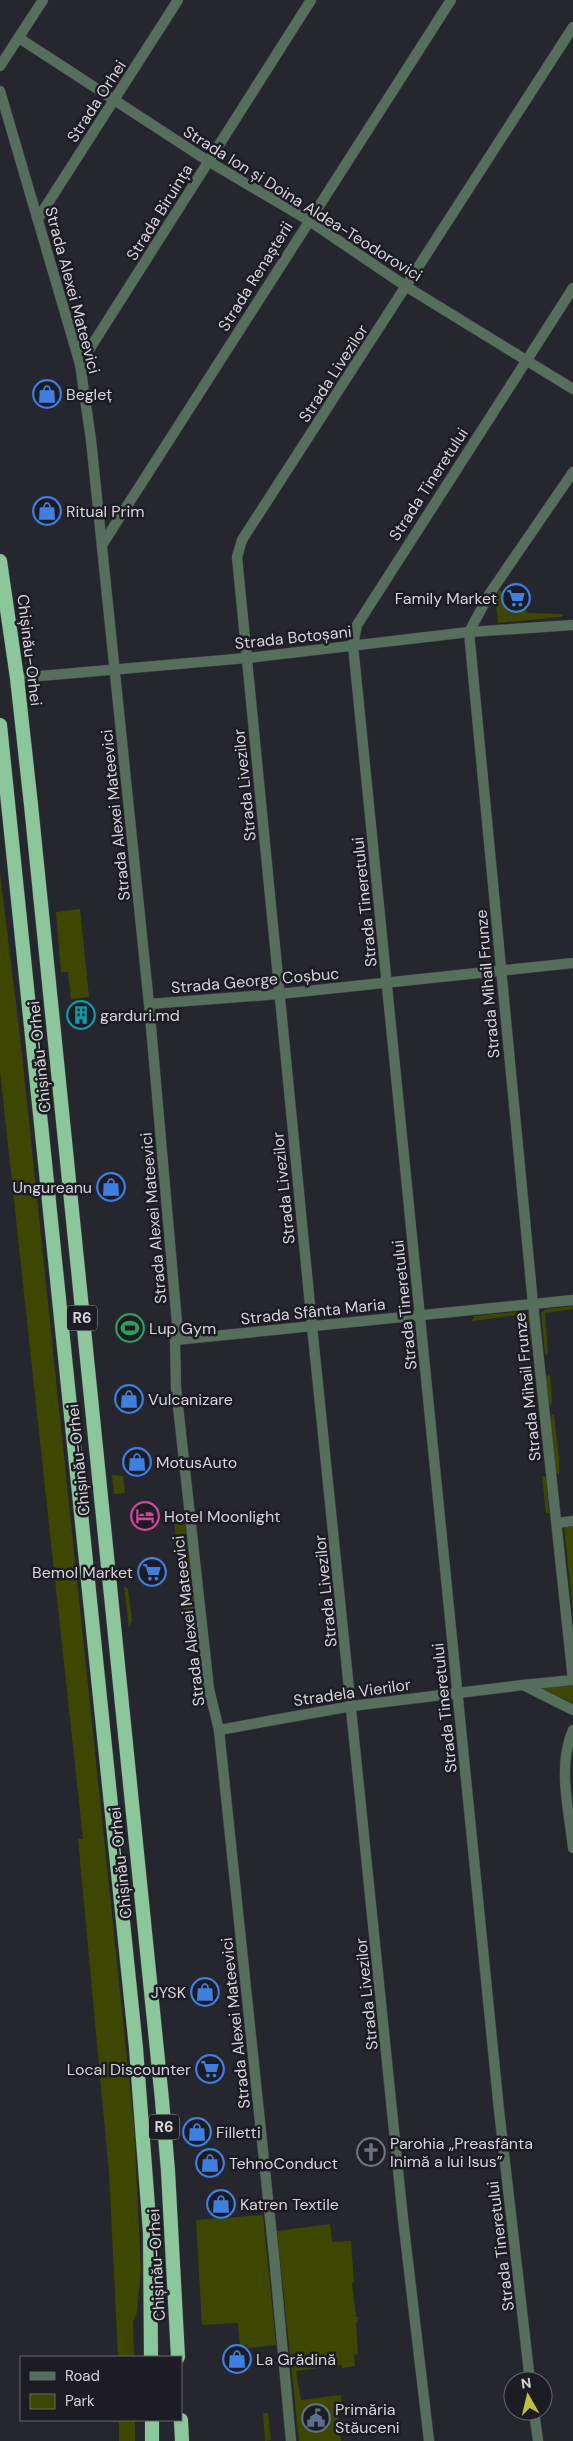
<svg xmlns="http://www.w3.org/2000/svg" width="573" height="2441" font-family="'DM Sans',sans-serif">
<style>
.green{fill:#3d4701}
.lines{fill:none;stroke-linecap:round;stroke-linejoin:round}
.minor-casing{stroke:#424249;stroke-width:11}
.trunk-casing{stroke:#424249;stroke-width:15}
.minor{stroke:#566f5c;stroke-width:10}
.trunk{stroke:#8cc69b;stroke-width:14}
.labels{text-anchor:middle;stroke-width:5;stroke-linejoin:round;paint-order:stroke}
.shield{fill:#1d1c24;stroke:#9d9da3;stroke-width:1}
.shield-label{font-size:15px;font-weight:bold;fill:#d4d4d9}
.street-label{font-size:16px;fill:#d4d4d9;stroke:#1d1c24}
.poi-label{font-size:16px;fill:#d4d4d9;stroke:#1d1c24;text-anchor:start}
</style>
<rect width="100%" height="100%" fill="#26262e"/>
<g class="green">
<path d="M 500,590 C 507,603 510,608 525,608 L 527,613 L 564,614 L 561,617 L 498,623 L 495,595 Z"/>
<polygon points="0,874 20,1035 134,2125 141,2269 137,2312 133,2322 134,2357 118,2357 109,2173 78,1839 83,1839 0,1071"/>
<polygon points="80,909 89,997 71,999 68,972 61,972 56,912"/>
<polygon points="573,1306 573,1309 545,1313 548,1354 545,1355 541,1313 546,1309"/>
<polygon points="524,1311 528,1313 532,1341 528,1341 525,1314 472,1321 474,1316"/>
<polygon points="550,1374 552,1400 550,1408 545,1377"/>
<polygon points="552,1415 554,1415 559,1458 559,1474 555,1472 550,1418"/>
<polygon points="112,1475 123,1476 125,1493 114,1494"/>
<polygon points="542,1476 546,1477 549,1513 546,1513"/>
<polygon points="179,1519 179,1525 185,1524 199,1647 188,1648 174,1520"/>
<polygon points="573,1526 573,1612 564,1527"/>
<polygon points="124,1586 128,1589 132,1620 129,1628"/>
<polygon points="573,1686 573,1703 537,1687"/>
<polygon points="263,2215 276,2345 248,2348 247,2345 240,2346 238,2323 202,2325 196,2220"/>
<polygon points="330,2224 332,2242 351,2241 354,2283 352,2283 356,2317 359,2317 356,2324 358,2354 354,2355 355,2366 342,2368 342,2365 296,2371 301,2400 341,2395 342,2404 338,2412 341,2441 299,2441 277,2231"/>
<polygon points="263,2413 268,2413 271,2440 265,2441"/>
<rect x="119" y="2420" width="16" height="21"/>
</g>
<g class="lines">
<defs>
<g id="minor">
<polyline points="19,38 208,161 308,220 407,287 573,389"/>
<polyline points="0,66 43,0"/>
<polyline points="0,91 80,364 91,440 149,1004 177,1323 175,1340 176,1388 209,1689 219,1730 274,2256 291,2441"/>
<polyline points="39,217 178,0"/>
<polyline points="80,364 311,0"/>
<polyline points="102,545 451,0"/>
<polyline points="17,678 247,658 469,632 573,625"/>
<polyline points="149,1004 279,994 573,963"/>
<polyline points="175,1340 573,1300"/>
<polyline points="557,1523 573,1521"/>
<polyline points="523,1685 573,1680 533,1304 469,632 490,593 573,472"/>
<polyline points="219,1730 352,1706 523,1685 573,1710"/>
<path d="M 573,1730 C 557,1766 569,1810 573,1848"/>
<polyline points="530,2381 499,2110 353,645 357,625 573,288"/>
<polyline points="534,2411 538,2441"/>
<polyline points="429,2441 403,2219 312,1326 237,557 242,540 573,27"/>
</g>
<g id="trunk">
<polyline points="0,561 17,678 31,805 162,2100 168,2171 178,2357"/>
<polyline points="0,725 136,2048 150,2233 151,2357"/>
<polyline points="152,2420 152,2441"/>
<polyline points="181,2420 182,2441"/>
</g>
</defs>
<use href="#minor" class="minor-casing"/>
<use href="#trunk" class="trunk-casing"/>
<use href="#minor" class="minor"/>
<use href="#trunk" class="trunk"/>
</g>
<defs>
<symbol id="shop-ring" viewBox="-11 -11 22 22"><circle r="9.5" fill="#1d1c24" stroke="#3f7fe0" stroke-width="1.5"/><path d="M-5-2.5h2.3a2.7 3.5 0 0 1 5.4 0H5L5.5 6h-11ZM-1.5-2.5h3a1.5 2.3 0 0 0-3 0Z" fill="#3f7fe0"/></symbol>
<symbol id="supermarket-ring" viewBox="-11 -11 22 22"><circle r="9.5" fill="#1d1c24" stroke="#3f7fe0" stroke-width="1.5"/><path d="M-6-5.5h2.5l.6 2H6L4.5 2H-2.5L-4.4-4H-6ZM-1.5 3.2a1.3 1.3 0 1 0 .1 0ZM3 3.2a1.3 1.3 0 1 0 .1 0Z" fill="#3f7fe0"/></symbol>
<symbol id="building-ring" viewBox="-11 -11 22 22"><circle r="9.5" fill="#1d1c24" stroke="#0f9aa8" stroke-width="1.5"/><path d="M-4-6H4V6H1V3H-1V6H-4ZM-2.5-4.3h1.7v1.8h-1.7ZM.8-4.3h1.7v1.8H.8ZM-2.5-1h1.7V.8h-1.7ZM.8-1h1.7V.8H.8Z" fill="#0f9aa8"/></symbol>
<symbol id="stadium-ring" viewBox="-11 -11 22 22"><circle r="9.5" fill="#1d1c24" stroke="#2e9e5b" stroke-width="1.5"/><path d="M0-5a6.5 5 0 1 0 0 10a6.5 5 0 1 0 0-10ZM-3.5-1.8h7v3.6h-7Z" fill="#2e9e5b"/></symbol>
<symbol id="hotel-ring" viewBox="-11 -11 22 22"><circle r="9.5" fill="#1d1c24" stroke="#d1479c" stroke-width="1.5"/><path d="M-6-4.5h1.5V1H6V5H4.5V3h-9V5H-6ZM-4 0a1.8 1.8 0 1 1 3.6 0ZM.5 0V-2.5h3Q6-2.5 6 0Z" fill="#d1479c"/></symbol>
<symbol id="church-ring" viewBox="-11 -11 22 22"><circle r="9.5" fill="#1d1c24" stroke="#6b7280" stroke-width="1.5"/><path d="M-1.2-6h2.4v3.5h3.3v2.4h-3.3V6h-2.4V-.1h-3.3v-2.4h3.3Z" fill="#6b7280"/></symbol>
<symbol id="civic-ring" viewBox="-11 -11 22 22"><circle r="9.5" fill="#1d1c24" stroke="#5c6f8a" stroke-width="1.5"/><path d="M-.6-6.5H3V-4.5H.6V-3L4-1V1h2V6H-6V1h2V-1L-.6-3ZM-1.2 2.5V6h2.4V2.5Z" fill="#5c6f8a"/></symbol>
</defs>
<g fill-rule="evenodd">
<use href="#shop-ring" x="31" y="378" width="32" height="32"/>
<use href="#shop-ring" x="31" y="495" width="32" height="32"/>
<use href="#supermarket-ring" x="500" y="582" width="32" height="32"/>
<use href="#building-ring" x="65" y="999" width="32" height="32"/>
<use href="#shop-ring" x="95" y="1171" width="32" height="32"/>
<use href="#stadium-ring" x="114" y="1312" width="32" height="32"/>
<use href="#shop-ring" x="113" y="1383" width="32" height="32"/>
<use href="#shop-ring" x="121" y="1446" width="32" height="32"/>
<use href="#hotel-ring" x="129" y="1500" width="32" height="32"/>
<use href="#supermarket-ring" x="136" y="1556" width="32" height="32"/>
<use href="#shop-ring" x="189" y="1976" width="32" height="32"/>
<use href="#supermarket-ring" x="194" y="2053" width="32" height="32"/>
<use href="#shop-ring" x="181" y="2116" width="32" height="32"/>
<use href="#church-ring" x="355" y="2136" width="32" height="32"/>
<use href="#shop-ring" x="194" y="2147" width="32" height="32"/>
<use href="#shop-ring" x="205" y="2188" width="32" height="32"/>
<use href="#shop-ring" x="221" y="2343" width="32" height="32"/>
<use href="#civic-ring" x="300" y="2402" width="32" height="32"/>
</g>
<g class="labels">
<g class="shield">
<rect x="67" y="1305.5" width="30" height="25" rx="4"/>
<rect x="149" y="2114.5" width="30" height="25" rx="4"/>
</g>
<g class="shield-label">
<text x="82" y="1323">R6</text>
<text x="164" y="2132">R6</text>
</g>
<g class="street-label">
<text transform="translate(96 101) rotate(-57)" y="6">Strada Orhei</text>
<text transform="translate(303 203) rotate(32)" y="6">Strada Ion și Doina Aldea-Teodorovici</text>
<text transform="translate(159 212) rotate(-58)" y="6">Strada Biruința</text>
<text transform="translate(255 276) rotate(-58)" y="6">Strada Renașterii</text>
<text transform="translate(73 290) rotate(75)" y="6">Strada Alexei Mateevici</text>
<text transform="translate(333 373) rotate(-57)" y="6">Strada Livezilor</text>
<text transform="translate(428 484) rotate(-57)" y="6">Strada Tineretului</text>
<text transform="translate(293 637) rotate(-6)" y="6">Strada Botoșani</text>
<text transform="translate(30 650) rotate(83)" y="6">Chișinău-Orhei</text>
<text transform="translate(244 785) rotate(-96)" y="6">Strada Livezilor</text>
<text transform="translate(115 815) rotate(-96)" y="6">Strada Alexei Mateevici</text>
<text transform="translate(364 902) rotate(-96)" y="6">Strada Tineretului</text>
<text transform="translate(255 980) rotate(-5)" y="6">Strada George Coșbuc</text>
<text transform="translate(487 984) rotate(-95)" y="6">Strada Mihail Frunze</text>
<text transform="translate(39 1057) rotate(-96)" y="6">Chișinău-Orhei</text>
<text transform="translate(283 1188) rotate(-96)" y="6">Strada Livezilor</text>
<text transform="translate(153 1218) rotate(-95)" y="6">Strada Alexei Mateevici</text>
<text transform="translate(404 1305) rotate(-96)" y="6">Strada Tineretului</text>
<text transform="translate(313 1311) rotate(-6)" y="6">Strada Sfânta Maria</text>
<text transform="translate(527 1387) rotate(-96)" y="6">Strada Mihail Frunze</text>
<text transform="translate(78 1460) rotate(-96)" y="6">Chișinău-Orhei</text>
<text transform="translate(325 1591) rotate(-96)" y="6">Strada Livezilor</text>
<text transform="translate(188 1621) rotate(-97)" y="6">Strada Alexei Mateevici</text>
<text transform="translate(352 1692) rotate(-8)" y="6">Stradela Vierilor</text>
<text transform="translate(444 1708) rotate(-96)" y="6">Strada Tineretului</text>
<text transform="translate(120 1863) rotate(-96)" y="6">Chișinău-Orhei</text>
<text transform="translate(366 1994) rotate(-96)" y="6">Strada Livezilor</text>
<text transform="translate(235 2023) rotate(-96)" y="6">Strada Alexei Mateevici</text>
<text transform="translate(500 2246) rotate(-97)" y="6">Strada Tineretului</text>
<text transform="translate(156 2265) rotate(-93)" y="6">Chișinău-Orhei</text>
</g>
<g class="poi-label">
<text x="66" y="400">Begleț</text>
<text x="66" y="517">Ritual Prim</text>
<text x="497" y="604" text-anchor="end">Family Market</text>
<text x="100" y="1021">garduri.md</text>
<text x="92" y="1193" text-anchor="end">Ungureanu</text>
<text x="149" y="1334">Lup Gym</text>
<text x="148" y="1405">Vulcanizare</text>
<text x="156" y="1468">MotusAuto</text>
<text x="164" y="1522">Hotel Moonlight</text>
<text x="133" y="1578" text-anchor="end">Bemol Market</text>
<text x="186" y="1998" text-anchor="end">JYSK</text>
<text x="191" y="2075" text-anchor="end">Local Discounter</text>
<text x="216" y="2138">Filletti</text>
<text x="390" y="2149">Parohia „Preasfânta<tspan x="390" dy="18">Inimă a lui Isus”</tspan></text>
<text x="229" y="2169">TehnoConduct</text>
<text x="240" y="2210">Katren Textile</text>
<text x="256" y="2365">La Grădină</text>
<text x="335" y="2415">Primăria<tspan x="335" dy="18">Stăuceni</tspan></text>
</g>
</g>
<rect x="20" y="2356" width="162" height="65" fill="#1d1c24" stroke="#66666c"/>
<rect x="30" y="2372" width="25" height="8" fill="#566f5c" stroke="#66666c"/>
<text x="65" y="2381" font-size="15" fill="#d4d4d9">Road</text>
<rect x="30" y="2394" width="25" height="15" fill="#3d4701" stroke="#66666c"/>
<text x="65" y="2406" font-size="15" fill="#d4d4d9">Park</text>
<g transform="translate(528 2396) rotate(352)"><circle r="24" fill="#1d1c24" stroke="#66666c"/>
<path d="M0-4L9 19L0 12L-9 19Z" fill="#c0be40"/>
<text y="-8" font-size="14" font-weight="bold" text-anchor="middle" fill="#d4d4d9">N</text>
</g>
</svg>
